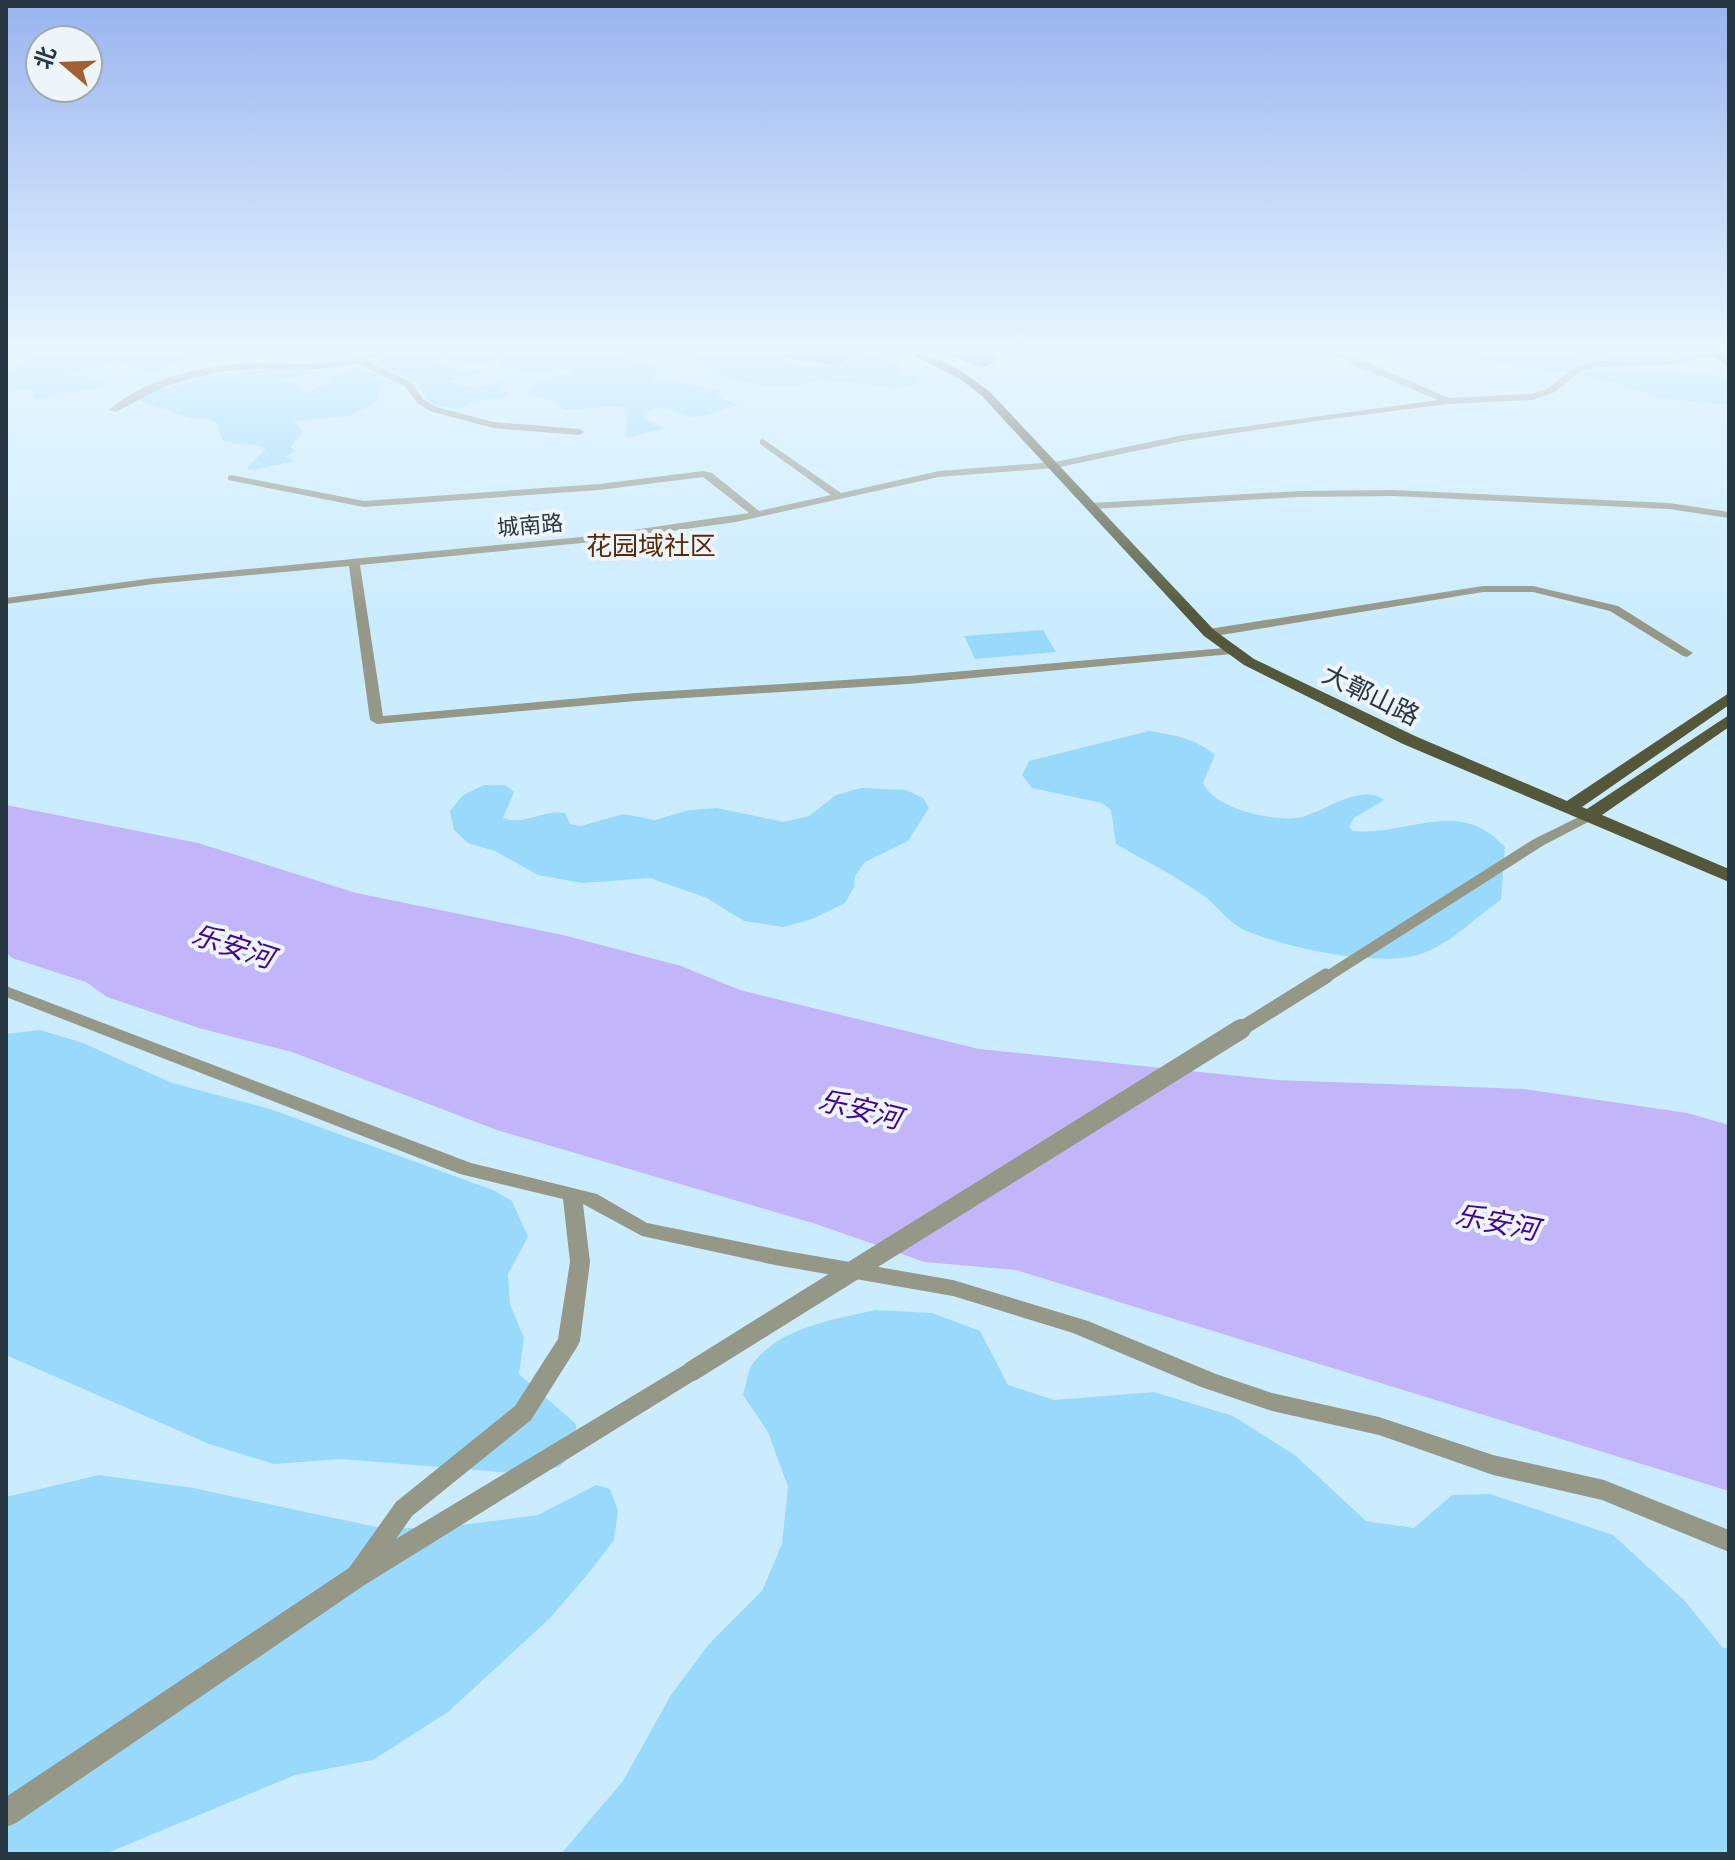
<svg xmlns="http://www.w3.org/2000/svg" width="1735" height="1860" font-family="'Open Sans','Noto Sans SC',sans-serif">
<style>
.green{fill:#99d9fc}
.water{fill:#c3b5f9}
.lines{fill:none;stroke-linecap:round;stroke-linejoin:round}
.minor{fill:#959787;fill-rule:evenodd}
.major{fill:#545739;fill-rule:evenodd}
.minor-bridge-far1{stroke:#959787;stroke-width:15}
.minor-bridge{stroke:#959787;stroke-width:20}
.wall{fill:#6198d9}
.shaded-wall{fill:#4f7cb0}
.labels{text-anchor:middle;stroke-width:8;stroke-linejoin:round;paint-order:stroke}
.far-street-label{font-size:22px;fill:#283842;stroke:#edf5fa}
.far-quarter-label{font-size:26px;fill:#572a06;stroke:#edf5fa}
.street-label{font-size:26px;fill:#283842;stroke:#edf5fa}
.water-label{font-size:28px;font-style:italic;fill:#450590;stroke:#edf5fa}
</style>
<rect width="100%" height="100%" fill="#cbecff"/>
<g class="green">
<polygon points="39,353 171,353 191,357 152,374 119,361 65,374 106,381 105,388 63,393 37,400 31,397 35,390 6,391 6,372"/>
<polygon points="394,353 492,356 496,358 482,364 442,359 436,362 445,368 486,371 448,381 475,388 507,380 500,387 509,393 508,398 476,400 460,409 438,406 428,400 416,383 375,363"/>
<path d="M 509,353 L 615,353 L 612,356 L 659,365 L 652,382 L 692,384 L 720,391 L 718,397 L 739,405 C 724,408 711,416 695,417 C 677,418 670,399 647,413 L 647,420 L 666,428 L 626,438 L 627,413 L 621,406 L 564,410 L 551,400 L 530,395 L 526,389 L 538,381 L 574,373 L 571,368 L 539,372 L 500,368 L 501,365 L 497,362 Z"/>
<path d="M 663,353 L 786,353 L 781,358 C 794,368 820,370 836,365 C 844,362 852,356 860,356 C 872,354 886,360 897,363 L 904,375 L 921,382 L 899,388 L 819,379 L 797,386 L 758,385 L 719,375 L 698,361 Z"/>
<polygon points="1443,353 1684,353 1685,355 1668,361 1578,359 1569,371 1556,373"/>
<path d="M 357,367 L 374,375 L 381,387 L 378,401 L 350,416 L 294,421 L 302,432 L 291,447 L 295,451 L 285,457 L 295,461 L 253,470 L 246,469 L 266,449 C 253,441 236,447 222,439 L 216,423 L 209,419 L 190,418 L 140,401 C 147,388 165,389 179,384 C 222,370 266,368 312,370 L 317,372 L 275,381 L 294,383 L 303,391 C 326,389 336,371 357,367 Z"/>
<polygon points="1594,369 1721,376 1729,381 1729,405 1659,398 1613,382 1577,375"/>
<polygon points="1043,630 1056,652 975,659 964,636"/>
<path d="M 1149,731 C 1174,735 1195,738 1215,755 L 1203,783 C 1214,809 1276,823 1302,817 C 1325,811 1362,783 1384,800 L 1354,818 L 1349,827 L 1353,831 C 1411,836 1457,796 1505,847 L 1501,900 C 1474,918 1452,943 1421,954 C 1379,968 1287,948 1247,931 C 1226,922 1218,905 1200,893 C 1173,875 1144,860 1116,844 L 1111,810 L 1102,803 L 1032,788 L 1022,775 L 1029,761 Z"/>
<path d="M 484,785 L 505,785 L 514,792 L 503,818 C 525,826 543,809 565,813 L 570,824 L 581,826 L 623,814 L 655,820 L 689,810 L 717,808 L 784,822 L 809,816 L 836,795 L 861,788 L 906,790 L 923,798 L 929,808 L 908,841 L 865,862 L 855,876 L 854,887 L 845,903 L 812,919 L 783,927 L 744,921 L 707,898 L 650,878 L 582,883 L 538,875 L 495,851 L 468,843 L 454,830 L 450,811 L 463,795 Z"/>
<polygon points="40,1030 83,1043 172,1083 270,1109 493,1190 512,1201 528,1237 508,1274 510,1304 524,1338 519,1374 576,1424 577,1449 559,1467 514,1473 341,1459 274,1464 209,1444 6,1355 6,1034"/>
<path d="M 875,1310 L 932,1313 L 980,1331 L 1008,1385 L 1054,1400 L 1154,1392 L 1233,1416 L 1296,1456 L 1366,1521 L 1414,1528 L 1452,1495 L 1490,1494 L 1613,1535 L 1685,1601 L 1722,1647 L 1729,1649 L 1729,1854 L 561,1854 L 623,1781 L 671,1695 L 709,1644 L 762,1591 L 782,1544 L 788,1487 L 768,1432 L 743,1395 C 746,1386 747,1373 752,1365 C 779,1327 833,1320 875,1310 Z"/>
<polygon points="99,1475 193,1488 381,1528 439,1528 538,1515 596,1485 610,1489 618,1511 614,1540 588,1574 549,1619 448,1712 373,1760 295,1775 105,1854 6,1854 6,1497"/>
</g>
<polygon class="water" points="6,805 198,843 356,893 563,935 681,966 740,990 979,1049 1276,1080 1524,1089 1687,1113 1729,1125 1729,1491 1016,1270 925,1262 816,1224 497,1130 292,1052 199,1028 107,997 86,982 12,958 6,952"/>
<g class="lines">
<g class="minor">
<path d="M 373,353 L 385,353 L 367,361 L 411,382 L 423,399 L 436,407 L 493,422 L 579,429 L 584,432 L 579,435 L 493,428 L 430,411 L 417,403 L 405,386 L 358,364 L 318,369 L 253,369 L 217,372 L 165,386 L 116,412 L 109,410 C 146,378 207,364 255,363 C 295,363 335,368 373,353 Z"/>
<polygon points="1326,353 1340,353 1364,361 1449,398 1531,394 1547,389 1575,367 1598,361 1679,360 1706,353 1722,353 1679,364 1598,367 1581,371 1553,393 1532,400 1447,404 1316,421 1183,441 1055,468 939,477 736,522 592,542 360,565 383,716 636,693 908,676 1236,647 1236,653 1232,654 908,684 636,701 377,724 370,720 349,566 154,584 6,604 6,598 154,578 592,536 749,513 703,477 599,490 364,507 228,480 228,476 231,475 364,501 599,484 703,471 712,473 759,511 831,495 760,444 760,440 763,439 841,493 939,471 1055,462 1183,435 1438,400"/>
<polygon points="1393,490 1669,503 1729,512 1729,518 1669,509 1393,496 1299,497 1092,509 1087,506 1092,503 1299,491"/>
<polygon points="1483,586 1533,586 1618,606 1693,653 1687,657 1683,656 1610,611 1533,592 1483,592 1209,637 1203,633 1209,629"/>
<polygon points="1587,813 1592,814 1594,817 1592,820 1544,845 1332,980 1320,980 1318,976 1534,839"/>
<polygon points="6,986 471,1163 597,1194 647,1223 775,1249 953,1280 1088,1321 1216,1374 1272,1393 1379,1417 1493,1455 1604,1480 1729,1530 1729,1552 1602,1500 1493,1475 1379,1435 1272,1411 1201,1387 1073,1333 953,1296 775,1265 642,1236 583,1204 590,1262 580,1341 577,1347 531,1420 412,1516 396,1539 684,1365 692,1362 700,1365 703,1371 700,1377 363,1586 16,1823 6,1827 6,1797 349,1568 396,1502 515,1406 558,1339 570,1262 563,1199 460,1174 6,997"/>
</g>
<g class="major">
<path d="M 909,353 C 938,353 967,374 990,392 L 1214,630 L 1254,659 L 1415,736 L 1567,801 L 1729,693 L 1729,705 L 1582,807 L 1587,809 L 1729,715 L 1729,727 L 1602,815 L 1729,869 L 1729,882 L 1403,744 L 1244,665 L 1204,636 L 982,396 L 960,379 Z"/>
<polygon points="1706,353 1719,353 1729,359 1729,366"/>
</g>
<polyline class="minor-bridge-far1" points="1238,1031 1326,976"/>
<polyline class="minor-bridge" points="692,1371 1241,1029"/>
</g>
<g class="wall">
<polygon points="784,353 862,353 835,365 784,358"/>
<polygon points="942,353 998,353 993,363 981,368"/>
</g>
<g class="shaded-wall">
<polygon points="834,353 862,353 835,365"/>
<polygon points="983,353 998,353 998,355 993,363 981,368 982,354"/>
</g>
<linearGradient id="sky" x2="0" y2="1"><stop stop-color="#99b4ef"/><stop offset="0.57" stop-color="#e8f6ff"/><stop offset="1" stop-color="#e8f6ff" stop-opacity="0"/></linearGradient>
<rect width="1735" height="614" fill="url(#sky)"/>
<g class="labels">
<g class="far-street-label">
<text transform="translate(530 525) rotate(-5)" y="8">城南路</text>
</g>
<g class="far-quarter-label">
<text x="651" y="555">花园域社区</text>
</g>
<g class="street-label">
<text transform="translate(1371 695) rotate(26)" y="9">大鄣山路</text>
</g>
<g class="water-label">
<text transform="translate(233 946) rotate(18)" y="10">乐安河</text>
<text transform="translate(860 1109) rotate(14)" y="10">乐安河</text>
<text transform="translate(1497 1222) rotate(11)" y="10">乐安河</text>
</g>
</g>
<rect width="1735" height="1860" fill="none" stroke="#283842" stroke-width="16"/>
<g transform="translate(64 64) rotate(289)"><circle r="38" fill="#edf5fa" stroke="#9ea9b0" stroke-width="2"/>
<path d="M0-6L14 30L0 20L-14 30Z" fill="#a25f2f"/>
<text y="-12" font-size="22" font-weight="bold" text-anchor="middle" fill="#283842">北</text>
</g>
</svg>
